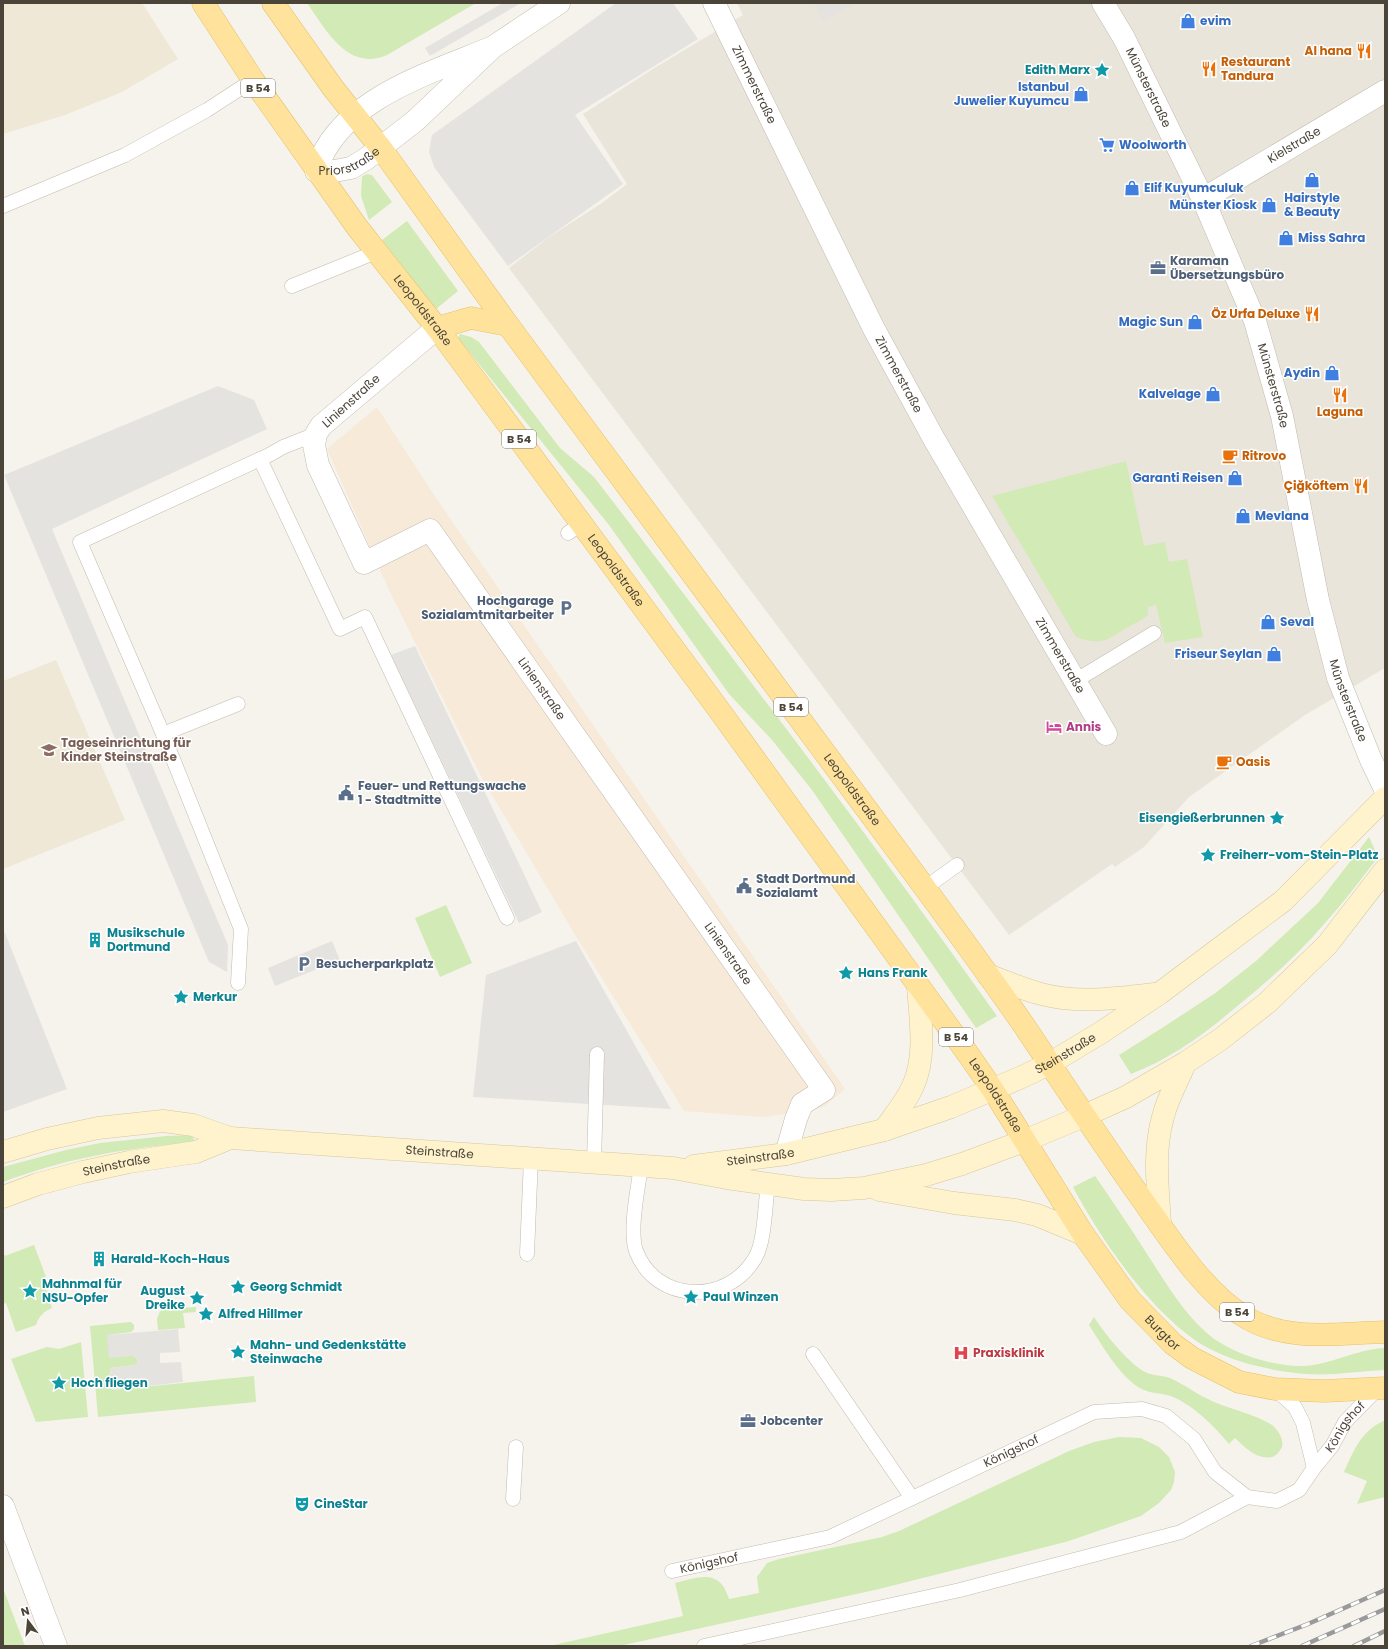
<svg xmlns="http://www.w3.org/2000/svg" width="1388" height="1649" font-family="Poppins,sans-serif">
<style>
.residential{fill:#eae5da}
.commercial{fill:#f7ead8}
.education{fill:#efe8d6}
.green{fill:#d2eab5}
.parking{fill:#e5e3e0}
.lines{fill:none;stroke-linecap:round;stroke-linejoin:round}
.lane-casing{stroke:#c2bbae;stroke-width:15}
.street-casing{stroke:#c2bbae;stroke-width:23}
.secondary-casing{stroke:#d6c79b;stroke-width:23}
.primary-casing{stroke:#e6c16a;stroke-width:23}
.lane{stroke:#fff;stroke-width:14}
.street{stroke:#fff;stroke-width:22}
.secondary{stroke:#fff3cd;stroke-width:22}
.primary{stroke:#ffe39c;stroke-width:22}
.rail-casing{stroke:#9a9a9a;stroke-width:4.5}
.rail{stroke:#fff;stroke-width:3;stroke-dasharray:9;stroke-linecap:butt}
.labels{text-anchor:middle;stroke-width:3;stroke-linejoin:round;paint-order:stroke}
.shield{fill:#fff;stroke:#817c74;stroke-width:1}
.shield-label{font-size:11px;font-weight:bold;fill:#4b4439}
.shop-label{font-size:12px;font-weight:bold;fill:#366cbe;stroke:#fff;text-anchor:end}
.food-label{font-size:12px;font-weight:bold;fill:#c56008;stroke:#fff;text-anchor:end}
.culture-label{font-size:12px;font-weight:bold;fill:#0d838f;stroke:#fff;text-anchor:start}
.street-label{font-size:12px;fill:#4b4439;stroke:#fff}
.service-label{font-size:12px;font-weight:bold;fill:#4e5e75;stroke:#fff;text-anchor:start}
.hotel-label{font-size:12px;font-weight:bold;fill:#b23c85;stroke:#fff;text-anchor:start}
.education-label{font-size:12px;font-weight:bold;fill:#785e54;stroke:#fff;text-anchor:start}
.health-label{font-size:12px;font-weight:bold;fill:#be3a42;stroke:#fff;text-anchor:start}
</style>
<rect width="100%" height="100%" fill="#f6f3ec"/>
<polygon class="residential" points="737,3 1385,3 1385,668 1305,715 1189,797 1144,847 1115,867 1112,864 1009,935 509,268 549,237 602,203 627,184 583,114 656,67 743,15"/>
<polygon class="commercial" points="377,407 438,501 845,1089 825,1106 813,1110 763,1117 684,1111 577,938 482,778 388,588 327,449"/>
<g class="education">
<polygon points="3,3 142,3 178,59 122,92 65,115 3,134"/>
<polygon points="56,660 125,820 3,869 3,681"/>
</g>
<g class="green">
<path d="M 307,3 L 476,3 L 387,55 C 348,72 326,30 307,3 Z"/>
<polygon points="366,174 372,175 392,202 369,220 361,196 362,177"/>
<polygon points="407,221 458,291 436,309 382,240"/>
<path d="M 460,334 L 471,337 L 479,342 L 560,448 L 594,477 C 731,655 867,833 997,1016 L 976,1028 L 812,790 L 772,740 L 729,694 L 609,525 L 458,338 Z"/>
<path d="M 1126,461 L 1144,546 L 1165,542 L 1169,562 L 1187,559 L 1203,637 L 1165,643 L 1156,605 L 1148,607 L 1148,614 L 1146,617 L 1106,640 C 1096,643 1086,641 1076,637 L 992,496 Z"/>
<path d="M 1369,837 L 1378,857 C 1361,879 1344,902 1325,923 C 1298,955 1267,982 1235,1008 C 1202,1036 1170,1059 1131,1074 L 1119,1055 L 1162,1028 L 1214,994 L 1256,961 L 1318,903 Z"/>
<polygon points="446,905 472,963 440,977 415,918"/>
<path d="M 193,1135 L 194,1143 C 128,1147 64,1159 3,1182 L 3,1167 L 66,1150 L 100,1143 L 166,1136 Z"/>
<path d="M 1095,1176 C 1113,1202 1130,1227 1147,1254 C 1166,1283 1189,1323 1219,1342 C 1241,1356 1277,1367 1303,1366 C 1331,1365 1356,1349 1385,1348 L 1385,1370 C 1360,1371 1331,1376 1306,1374 C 1274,1371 1239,1364 1210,1349 C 1156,1321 1101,1240 1073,1187 Z"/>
<path d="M 34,1245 L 46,1277 L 43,1279 L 52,1308 C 43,1312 39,1316 36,1325 L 16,1332 L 6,1303 L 3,1304 L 3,1252 L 5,1256 Z"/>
<polygon points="196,1307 196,1312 183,1313 185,1328 158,1330 157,1319 160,1311 167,1309"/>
<path d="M 1094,1317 C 1105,1334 1126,1360 1143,1371 C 1151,1376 1161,1375 1170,1378 C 1184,1384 1196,1394 1210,1400 C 1228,1409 1256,1414 1272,1425 C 1278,1430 1284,1439 1282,1447 C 1280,1451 1276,1456 1272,1457 C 1256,1460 1245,1447 1235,1438 L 1229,1444 C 1214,1426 1194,1406 1173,1397 C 1164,1393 1153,1394 1144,1390 C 1122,1381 1102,1345 1089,1325 Z"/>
<polygon points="131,1322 134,1325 134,1329 131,1332 107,1335 134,1356 137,1359 138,1363 134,1365 110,1368 112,1390 254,1376 256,1402 98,1417 90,1326"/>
<polygon points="81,1342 88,1417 36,1422 11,1359 47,1347 59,1349"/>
<path d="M 1385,1420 L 1385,1497 L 1357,1504 L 1367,1481 L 1344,1472 C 1354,1450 1361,1431 1385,1420 Z"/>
<path d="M 1119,1437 L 1141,1438 L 1159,1447 L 1169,1457 L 1175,1472 L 1174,1482 L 1171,1490 L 1159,1503 L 1141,1516 L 1069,1541 L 879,1589 L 619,1646 L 549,1646 L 683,1616 L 675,1583 C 699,1577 720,1568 729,1599 L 759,1593 L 757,1577 L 767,1563 L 779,1559 L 882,1537 L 899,1531 L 1069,1451 L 1094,1442 Z"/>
<polygon points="3,1588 25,1646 3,1646"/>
</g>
<g class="parking">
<polygon points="503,3 521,3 430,56 425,48"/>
<polygon points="616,3 673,3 698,39 575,115 623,184 508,266 434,167 429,152 432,135"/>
<polygon points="814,3 857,3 823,21"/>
<polygon points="218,386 254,400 267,429 52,529 228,945 227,972 209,962 4,475"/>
<polygon points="415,646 542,912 519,923 391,655"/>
<polygon points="3,928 67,1089 3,1112"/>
<polygon points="332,941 340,960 275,986 268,968"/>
<polygon points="576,941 671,1109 473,1097 486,975"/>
<polygon points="178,1329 180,1352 160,1353 160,1363 181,1362 183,1382 112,1390 110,1368 134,1365 138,1363 137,1359 134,1356 109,1358 107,1335"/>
</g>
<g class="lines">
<defs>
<g id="lane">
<polyline points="3,206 125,155 207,110 253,80"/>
<polyline points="292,286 376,252"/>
<polyline points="260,459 340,629 365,617 507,918"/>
<polyline points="568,533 581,524"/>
<polyline points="1075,681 1154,633"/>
<polyline points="163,734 238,704"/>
<polyline points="925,888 957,865"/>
<polyline points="238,983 241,929 163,734 80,542 269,455 283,447 316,434"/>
<polyline points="594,1163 597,1054"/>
<path d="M 641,1166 C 638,1189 629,1230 636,1251 C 656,1304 728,1305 755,1258 C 765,1242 765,1204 768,1184"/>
<polyline points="527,1254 531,1158"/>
<polyline points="813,1354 912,1498"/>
<polyline points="1275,1389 1295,1407 1303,1423 1314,1468"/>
<polyline points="513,1499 516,1447"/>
<path id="s1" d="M 672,1571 L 830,1537 L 1094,1412 L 1142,1409 L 1166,1416 L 1194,1439 L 1215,1472 L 1247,1497 L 1277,1501 L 1299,1490 L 1314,1468 L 1332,1446 L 1345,1422 L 1378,1388"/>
<polyline points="704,1646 960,1590 1181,1532 1247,1497"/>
</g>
<g id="street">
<path id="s2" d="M 714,3 L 874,329 L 934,439 L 1106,734"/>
<path id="s3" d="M 1103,3 L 1124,38 L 1203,199 L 1255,321 L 1282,416 L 1318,600 L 1338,678 L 1371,760 L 1385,789"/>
<path id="s4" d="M 493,47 C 431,73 338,99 316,171 L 334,171 L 351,168 L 366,159 L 415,121 L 493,47 L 559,3"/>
<path id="s5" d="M 1203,199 L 1385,91"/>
<path id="s6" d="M 437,328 L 321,426 L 316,434 L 314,445 L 318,465 L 364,563 L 430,530 L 824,1090 L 802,1104 L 796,1119 L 786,1154"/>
<polyline points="3,1506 56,1646"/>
</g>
<g id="secondary">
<path d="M 988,975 C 1006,982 1023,989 1041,994 C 1079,1004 1117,998 1155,994"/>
<path d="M 884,1130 C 894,1116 906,1102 913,1086 C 927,1055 920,1018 918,985"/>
<path id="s7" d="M 3,1152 L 47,1139 L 98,1128 L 163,1121 L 193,1125 L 230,1138 L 673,1168 L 727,1178 L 804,1189 L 831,1190 L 864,1188 L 926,1175 L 962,1164 L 1024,1141 L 1084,1116 L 1126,1097 L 1185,1063 L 1221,1039 L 1267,1003 L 1327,945 L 1385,870"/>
<path id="s8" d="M 694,1166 L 786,1154 L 884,1130 L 951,1107 L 1022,1077 L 1049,1064 L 1102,1032 L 1160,993 L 1283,901 L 1385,798"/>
<polyline points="879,1190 954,1203 1015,1210 1037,1215 1083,1234"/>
<path id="s9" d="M 3,1197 L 38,1184 L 83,1172 L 129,1162 L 196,1152 L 230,1138"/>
<path d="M 1160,1224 C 1158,1188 1153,1152 1163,1117 C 1167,1099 1178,1081 1185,1063"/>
</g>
<g id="primary">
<path id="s10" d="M 203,3 L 253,80 L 357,227 L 437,328 L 719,710 L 968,1054 L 993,1090 L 1083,1234 L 1130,1300 L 1173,1344 L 1192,1358 L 1239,1382 L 1275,1389 L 1324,1391 L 1385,1388"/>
<path id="s11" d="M 273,3 L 333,88 L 380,147 L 508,325 L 925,888 C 958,933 991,978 1023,1024 C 1060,1079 1096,1134 1134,1188 C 1163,1228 1200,1289 1242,1315 C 1284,1343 1338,1333 1385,1332"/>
<polyline points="437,328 471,318 508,325"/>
</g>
</defs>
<use href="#lane" class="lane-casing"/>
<use href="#street" class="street-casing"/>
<use href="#secondary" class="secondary-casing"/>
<use href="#primary" class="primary-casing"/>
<use href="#lane" class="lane"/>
<use href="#street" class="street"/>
<use href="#secondary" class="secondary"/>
<use href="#primary" class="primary"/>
<defs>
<g id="rail">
<polyline points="1251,1646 1308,1624 1385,1590"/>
<polyline points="1302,1646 1385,1609"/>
<polyline points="1354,1646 1385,1631"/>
</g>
</defs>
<use href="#rail" class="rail-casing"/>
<use href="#rail" class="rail"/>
</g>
<defs>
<symbol id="shop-bare" viewBox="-9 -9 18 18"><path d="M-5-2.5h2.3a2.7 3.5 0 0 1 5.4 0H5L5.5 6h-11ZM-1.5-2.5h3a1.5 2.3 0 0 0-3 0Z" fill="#3f7fe0" stroke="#fff" stroke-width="2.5" paint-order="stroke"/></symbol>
<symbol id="restaurant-bare" viewBox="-9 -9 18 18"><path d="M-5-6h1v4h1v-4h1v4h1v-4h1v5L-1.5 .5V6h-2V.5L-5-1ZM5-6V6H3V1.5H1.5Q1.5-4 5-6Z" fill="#e8710a" stroke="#fff" stroke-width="2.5" paint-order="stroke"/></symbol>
<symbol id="sight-bare" viewBox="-9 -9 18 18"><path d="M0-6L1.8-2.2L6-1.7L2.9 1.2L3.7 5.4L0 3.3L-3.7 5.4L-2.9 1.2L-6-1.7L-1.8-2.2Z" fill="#0f9aa8" stroke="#fff" stroke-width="2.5" paint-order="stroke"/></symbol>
<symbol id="supermarket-bare" viewBox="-9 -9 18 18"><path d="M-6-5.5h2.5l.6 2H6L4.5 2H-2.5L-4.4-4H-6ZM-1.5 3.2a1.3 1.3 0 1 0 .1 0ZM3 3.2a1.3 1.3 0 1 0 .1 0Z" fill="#3f7fe0" stroke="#fff" stroke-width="2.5" paint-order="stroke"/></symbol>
<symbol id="office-bare" viewBox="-9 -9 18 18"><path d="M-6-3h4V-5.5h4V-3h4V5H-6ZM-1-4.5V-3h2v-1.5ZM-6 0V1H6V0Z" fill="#5c6f8a" stroke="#fff" stroke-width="2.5" paint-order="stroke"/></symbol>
<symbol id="cafe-bare" viewBox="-9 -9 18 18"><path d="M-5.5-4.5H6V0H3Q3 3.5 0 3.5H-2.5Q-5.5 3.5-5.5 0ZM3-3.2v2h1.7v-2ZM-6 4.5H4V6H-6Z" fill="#e8710a" stroke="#fff" stroke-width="2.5" paint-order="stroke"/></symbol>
<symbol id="parking-bare" viewBox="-9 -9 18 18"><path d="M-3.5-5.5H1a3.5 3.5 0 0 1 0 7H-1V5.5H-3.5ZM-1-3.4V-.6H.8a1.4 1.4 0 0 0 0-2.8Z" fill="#5c6f8a" stroke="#fff" stroke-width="2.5" paint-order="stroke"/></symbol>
<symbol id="hotel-bare" viewBox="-9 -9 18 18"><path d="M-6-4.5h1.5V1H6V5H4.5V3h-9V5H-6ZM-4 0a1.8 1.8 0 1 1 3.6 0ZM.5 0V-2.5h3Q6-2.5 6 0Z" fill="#d1479c" stroke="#fff" stroke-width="2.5" paint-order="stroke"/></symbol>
<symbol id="school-bare" viewBox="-9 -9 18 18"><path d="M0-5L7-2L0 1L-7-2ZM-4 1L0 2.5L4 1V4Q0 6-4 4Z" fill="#8d6e63" stroke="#fff" stroke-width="2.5" paint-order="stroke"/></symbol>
<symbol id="civic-bare" viewBox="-9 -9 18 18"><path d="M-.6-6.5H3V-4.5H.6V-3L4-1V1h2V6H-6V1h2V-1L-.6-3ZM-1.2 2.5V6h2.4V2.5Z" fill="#5c6f8a" stroke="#fff" stroke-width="2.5" paint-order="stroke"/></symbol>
<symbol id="building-bare" viewBox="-9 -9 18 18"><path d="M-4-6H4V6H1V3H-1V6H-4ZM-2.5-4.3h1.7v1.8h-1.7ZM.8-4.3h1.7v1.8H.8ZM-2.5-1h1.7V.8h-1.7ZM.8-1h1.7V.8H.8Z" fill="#0f9aa8" stroke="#fff" stroke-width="2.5" paint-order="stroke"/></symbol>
<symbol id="hospital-bare" viewBox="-9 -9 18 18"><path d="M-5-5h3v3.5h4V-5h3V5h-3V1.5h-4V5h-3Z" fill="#e0444e" stroke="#fff" stroke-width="2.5" paint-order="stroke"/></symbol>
<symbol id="theatre-bare" viewBox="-9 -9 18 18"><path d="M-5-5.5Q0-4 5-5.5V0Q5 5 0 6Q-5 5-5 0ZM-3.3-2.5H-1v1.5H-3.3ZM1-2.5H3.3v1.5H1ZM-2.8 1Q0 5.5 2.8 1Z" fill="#0f9aa8" stroke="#fff" stroke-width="2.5" paint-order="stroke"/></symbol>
</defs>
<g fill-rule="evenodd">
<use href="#shop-bare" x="1177" y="10" width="22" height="22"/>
<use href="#restaurant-bare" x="1353" y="40" width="22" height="22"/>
<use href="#restaurant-bare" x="1198" y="58" width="22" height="22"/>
<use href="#sight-bare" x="1091" y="59" width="22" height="22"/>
<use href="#shop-bare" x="1070" y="83" width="22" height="22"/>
<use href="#supermarket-bare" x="1096" y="134" width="22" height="22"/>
<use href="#shop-bare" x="1301" y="169" width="22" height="22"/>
<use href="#shop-bare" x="1121" y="177" width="22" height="22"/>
<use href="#shop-bare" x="1258" y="194" width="22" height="22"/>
<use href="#shop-bare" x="1275" y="227" width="22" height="22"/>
<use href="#office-bare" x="1147" y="257" width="22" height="22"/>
<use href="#restaurant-bare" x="1301" y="303" width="22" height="22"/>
<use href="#shop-bare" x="1184" y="311" width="22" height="22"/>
<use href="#shop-bare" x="1321" y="362" width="22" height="22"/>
<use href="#shop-bare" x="1202" y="383" width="22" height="22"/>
<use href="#restaurant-bare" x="1329" y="384" width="22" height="22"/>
<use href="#cafe-bare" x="1219" y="445" width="22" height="22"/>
<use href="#shop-bare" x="1224" y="467" width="22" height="22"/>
<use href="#restaurant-bare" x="1350" y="475" width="22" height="22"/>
<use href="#shop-bare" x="1232" y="505" width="22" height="22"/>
<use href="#parking-bare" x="555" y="597" width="22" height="22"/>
<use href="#shop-bare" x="1257" y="611" width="22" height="22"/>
<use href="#shop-bare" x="1263" y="643" width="22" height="22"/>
<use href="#hotel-bare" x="1043" y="716" width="22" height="22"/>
<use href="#school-bare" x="38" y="739" width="22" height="22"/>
<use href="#cafe-bare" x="1213" y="751" width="22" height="22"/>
<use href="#civic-bare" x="335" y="782" width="22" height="22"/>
<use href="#sight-bare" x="1266" y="807" width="22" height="22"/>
<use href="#sight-bare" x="1197" y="844" width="22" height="22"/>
<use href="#civic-bare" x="733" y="875" width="22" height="22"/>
<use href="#building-bare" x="84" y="929" width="22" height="22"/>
<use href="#parking-bare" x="293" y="953" width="22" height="22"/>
<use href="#sight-bare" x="835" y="962" width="22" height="22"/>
<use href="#sight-bare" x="170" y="986" width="22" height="22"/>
<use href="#building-bare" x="88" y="1248" width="22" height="22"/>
<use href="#sight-bare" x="227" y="1276" width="22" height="22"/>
<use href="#sight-bare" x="19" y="1280" width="22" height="22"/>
<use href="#sight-bare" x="680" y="1286" width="22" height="22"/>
<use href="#sight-bare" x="186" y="1287" width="22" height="22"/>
<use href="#sight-bare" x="195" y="1303" width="22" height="22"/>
<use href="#sight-bare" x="227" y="1341" width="22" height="22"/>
<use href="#hospital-bare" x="950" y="1342" width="22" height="22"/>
<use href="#sight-bare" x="48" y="1372" width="22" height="22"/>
<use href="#office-bare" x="737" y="1410" width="22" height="22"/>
<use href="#theatre-bare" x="291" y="1493" width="22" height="22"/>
</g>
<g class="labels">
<g class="shield">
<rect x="241" y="79" width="34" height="18" rx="3"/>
<rect x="502" y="430" width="34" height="18" rx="3"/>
<rect x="774" y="698" width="34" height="18" rx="3"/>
<rect x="939" y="1028" width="34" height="18" rx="3"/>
<rect x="1220" y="1303" width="34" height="18" rx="3"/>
</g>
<g class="shield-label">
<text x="258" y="92">B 54</text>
<text x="519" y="443">B 54</text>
<text x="791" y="711">B 54</text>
<text x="956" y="1041">B 54</text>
<text x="1237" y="1316">B 54</text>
</g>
<g class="shop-label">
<text x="1200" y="25" text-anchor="start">evim</text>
<text x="1069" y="91">Istanbul<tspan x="1069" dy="14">Juwelier Kuyumcu</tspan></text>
<text x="1119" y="149" text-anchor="start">Woolworth</text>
<text x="1144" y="192" text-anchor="start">Elif Kuyumculuk</text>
<text x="1312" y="202" text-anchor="middle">Hairstyle<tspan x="1312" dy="14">&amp; Beauty</tspan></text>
<text x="1257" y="209">Münster Kiosk</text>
<text x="1298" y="242" text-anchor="start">Miss Sahra</text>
<text x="1183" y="326">Magic Sun</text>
<text x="1320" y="377">Aydin</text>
<text x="1201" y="398">Kalvelage</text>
<text x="1223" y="482">Garanti Reisen</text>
<text x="1255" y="520" text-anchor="start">Mevlana</text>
<text x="1280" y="626" text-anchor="start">Seval</text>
<text x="1262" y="658">Friseur Seylan</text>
</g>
<g class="food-label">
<text x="1352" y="55">Al hana</text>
<text x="1221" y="66" text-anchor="start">Restaurant<tspan x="1221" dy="14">Tandura</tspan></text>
<text x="1300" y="318">Öz Urfa Deluxe</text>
<text x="1340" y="416" text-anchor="middle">Laguna</text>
<text x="1242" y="460" text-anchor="start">Ritrovo</text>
<text x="1349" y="490">Çiğköftem</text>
<text x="1236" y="766" text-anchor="start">Oasis</text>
</g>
<g class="culture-label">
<text x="1090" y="74" text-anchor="end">Edith Marx</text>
<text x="1265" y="822" text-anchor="end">Eisengießerbrunnen</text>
<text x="1220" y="859">Freiherr-vom-Stein-Platz</text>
<text x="107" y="937">Musikschule<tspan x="107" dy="14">Dortmund</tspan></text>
<text x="858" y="977">Hans Frank</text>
<text x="193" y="1001">Merkur</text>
<text x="111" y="1263">Harald-Koch-Haus</text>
<text x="42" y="1288">Mahnmal für<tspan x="42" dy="14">NSU-Opfer</tspan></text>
<text x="250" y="1291">Georg Schmidt</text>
<text x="185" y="1295" text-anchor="end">August<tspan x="185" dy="14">Dreike</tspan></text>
<text x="703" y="1301">Paul Winzen</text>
<text x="218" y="1318">Alfred Hillmer</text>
<text x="250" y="1349">Mahn- und Gedenkstätte<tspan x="250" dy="14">Steinwache</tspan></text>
<text x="71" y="1387">Hoch fliegen</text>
<text x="314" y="1508">CineStar</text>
</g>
<g class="street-label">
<text dy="4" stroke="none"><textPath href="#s2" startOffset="91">Zimmerstraße</textPath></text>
<text dy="4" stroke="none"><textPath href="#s3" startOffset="96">Münsterstraße</textPath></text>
<text dy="4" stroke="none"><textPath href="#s5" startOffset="106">Kielstraße</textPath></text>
<text dy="4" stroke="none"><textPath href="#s4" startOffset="259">Priorstraße</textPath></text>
<text dy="4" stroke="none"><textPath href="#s10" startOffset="378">Leopoldstraße</textPath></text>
<text dy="4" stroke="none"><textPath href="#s2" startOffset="415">Zimmerstraße</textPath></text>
<text dy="4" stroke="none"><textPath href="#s3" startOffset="420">Münsterstraße</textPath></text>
<text transform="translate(351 401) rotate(-42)" y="4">Linienstraße</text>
<text dy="4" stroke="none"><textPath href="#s10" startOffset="702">Leopoldstraße</textPath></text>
<text dy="4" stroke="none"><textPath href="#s2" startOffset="739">Zimmerstraße</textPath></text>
<text dy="4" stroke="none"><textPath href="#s6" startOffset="569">Linienstraße</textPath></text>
<text dy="4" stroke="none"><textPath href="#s3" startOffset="744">Münsterstraße</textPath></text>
<text dy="4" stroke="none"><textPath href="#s11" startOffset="977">Leopoldstraße</textPath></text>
<text dy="4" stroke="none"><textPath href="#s6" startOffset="893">Linienstraße</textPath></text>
<text dy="4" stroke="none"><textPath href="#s8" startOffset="391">Steinstraße</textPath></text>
<text dy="4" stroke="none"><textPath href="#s10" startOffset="1350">Leopoldstraße</textPath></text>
<text dy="4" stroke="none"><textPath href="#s7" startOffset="443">Steinstraße</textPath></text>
<text dy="4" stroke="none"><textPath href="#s8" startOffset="67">Steinstraße</textPath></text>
<text dy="4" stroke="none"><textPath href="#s9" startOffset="118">Steinstraße</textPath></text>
<text dy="4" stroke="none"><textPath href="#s10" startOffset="1641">Burgtor</textPath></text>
<text dy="4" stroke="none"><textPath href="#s1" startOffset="776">Königshof</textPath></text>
<text dy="4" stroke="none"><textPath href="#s1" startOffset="362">Königshof</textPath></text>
<text dy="4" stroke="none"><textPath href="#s1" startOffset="38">Königshof</textPath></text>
</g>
<g class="service-label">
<text x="1170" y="265">Karaman<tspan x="1170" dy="14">Übersetzungsbüro</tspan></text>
<text x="554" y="605" text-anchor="end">Hochgarage<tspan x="554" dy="14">Sozialamtmitarbeiter</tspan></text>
<text x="358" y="790">Feuer- und Rettungswache<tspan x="358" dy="14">1 - Stadtmitte</tspan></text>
<text x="756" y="883">Stadt Dortmund<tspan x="756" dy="14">Sozialamt</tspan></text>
<text x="316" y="968">Besucherparkplatz</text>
<text x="760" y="1425">Jobcenter</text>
</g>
<g class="hotel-label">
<text x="1066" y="731">Annis</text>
</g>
<g class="education-label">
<text x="61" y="747">Tageseinrichtung für<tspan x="61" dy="14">Kinder Steinstraße</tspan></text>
</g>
<g class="health-label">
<text x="973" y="1357">Praxisklinik</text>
</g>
</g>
<rect width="1388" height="1649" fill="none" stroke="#4b4439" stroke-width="8"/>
<g transform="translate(28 1621) rotate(344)" stroke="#ffffff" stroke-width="3" paint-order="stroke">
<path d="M0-3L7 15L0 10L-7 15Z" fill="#4b4439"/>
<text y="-6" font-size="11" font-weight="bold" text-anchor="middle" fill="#4b4439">N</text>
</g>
</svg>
